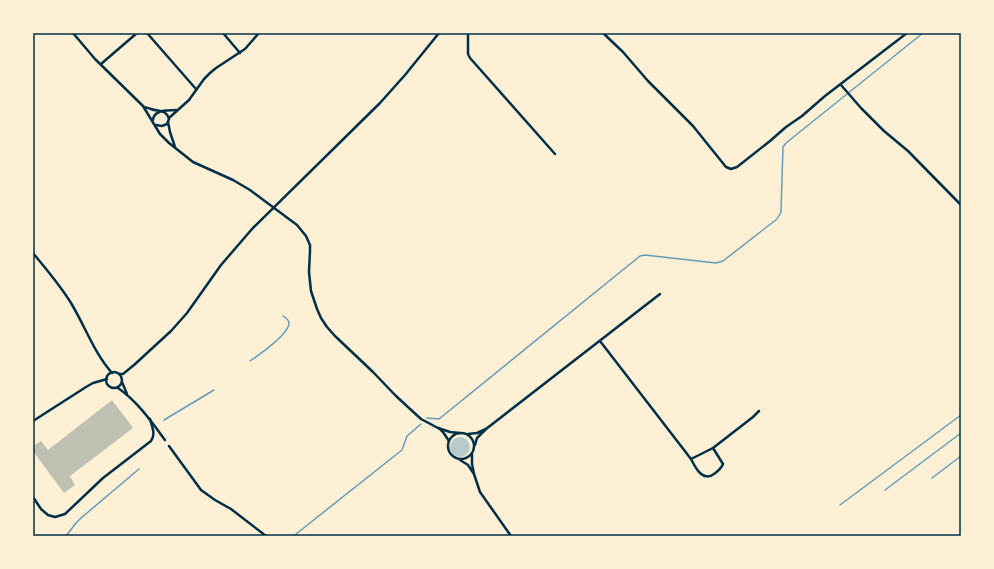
<svg xmlns="http://www.w3.org/2000/svg" width="994" height="569" font-family="'Public Sans',sans-serif">
<style>
.green{fill:#b9caca}
.lines{fill:none;stroke-linecap:round;stroke-linejoin:round}
.stream{stroke:#669bbc;stroke-width:1.5}
.building{fill:#bec0b2}
.minor{stroke:#003049;stroke-width:2.5}
.neatline{fill:none;stroke:#003049;stroke-width:1.5}
</style>
<rect width="100%" height="100%" fill="#fdf0d5"/>
<circle class="green" cx="460" cy="447" r="10"/>
<g class="lines">
<g class="stream">
<path d="M 250,361 C 259,355 289,334 289,323 C 289,320 286,318 283,316"/>
<polyline points="427,418 439,419 640,256 645,255 716,263 723,261 777,219 781,212 783,147 786,143 923,33"/>
<polyline points="164,420 214,390"/>
<polyline points="932,478 961,456"/>
<polyline points="885,490 961,433"/>
<polyline points="840,505 961,415"/>
<polyline points="66,536 76,523 81,518 139,469"/>
<polyline points="295,536 296,534 402,450 407,436 421,424"/>
</g>
</g>
<polygon class="building" points="112,400 133,428 70,476 75,485 64,493 33,451 33,446 41,441 48,450"/>
<g class="lines">
<g class="minor">
<polyline points="73,33 95,59 143,106 160,134 169,143 193,162 233,180 250,190 297,225 306,236 310,245 310,251 309,272 311,291 317,309 321,318 327,327 335,336 373,372 396,396 421,419 438,428 450,432 460,433"/>
<polyline points="147,33 196,89"/>
<polyline points="223,33 240,53"/>
<polyline points="468,33 468,54 470,58 555,154"/>
<polyline points="603,33 623,52 648,81 693,126 726,167 731,169 737,167 770,141 786,127 802,116 825,96 907,33"/>
<polyline points="101,64 137,33"/>
<polyline points="841,85 861,108 884,131 908,151 961,205"/>
<path d="M 144,107 C 145,107 151,109 151,109 C 159,112 166,109 169,119 L 167,124 L 162,126 L 156,125"/>
<polyline points="169,118 189,100 204,79 210,73 216,68 245,49 259,33"/>
<path d="M 153,120 C 154,109 168,111 176,110"/>
<polyline points="168,122 170,132 175,147"/>
<path d="M 33,253 C 46,269 60,285 71,303 C 85,326 94,353 112,373"/>
<path d="M 600,341 L 691,459 C 696,469 703,482 714,474 C 718,471 721,469 723,464 L 713,448"/>
<circle cx="114" cy="380" r="8"/>
<polyline points="119,374 123,374 134,365 171,331 187,313 221,265 252,229 380,103 405,75 439,33"/>
<polyline points="122,382 127,394"/>
<path d="M 118,388 C 137,401 151,421 165,440"/>
<polyline points="33,421 86,387 93,383 107,379"/>
<polyline points="439,428 443,432 449,441"/>
<polyline points="486,429 660,294"/>
<circle cx="461" cy="446" r="13"/>
<polyline points="468,434 477,433 486,429 477,438 475,445"/>
<polyline points="169,446 201,490 215,500 231,509 266,536"/>
<polyline points="691,459 713,448 753,417 759,411"/>
<polyline points="460,460 468,465 474,474 472,464 472,455"/>
<polyline points="474,474 480,492 511,536"/>
<path d="M 33,497 L 41,509 L 48,515 L 55,517 L 65,514 L 103,478 L 151,441 C 156,434 152,427 150,419"/>
</g>
</g>
<rect width="994" height="569" fill="none" stroke="#fdf0d5" stroke-width="68"/>
<rect x="34" y="34" width="926" height="501" class="neatline"/>
</svg>
